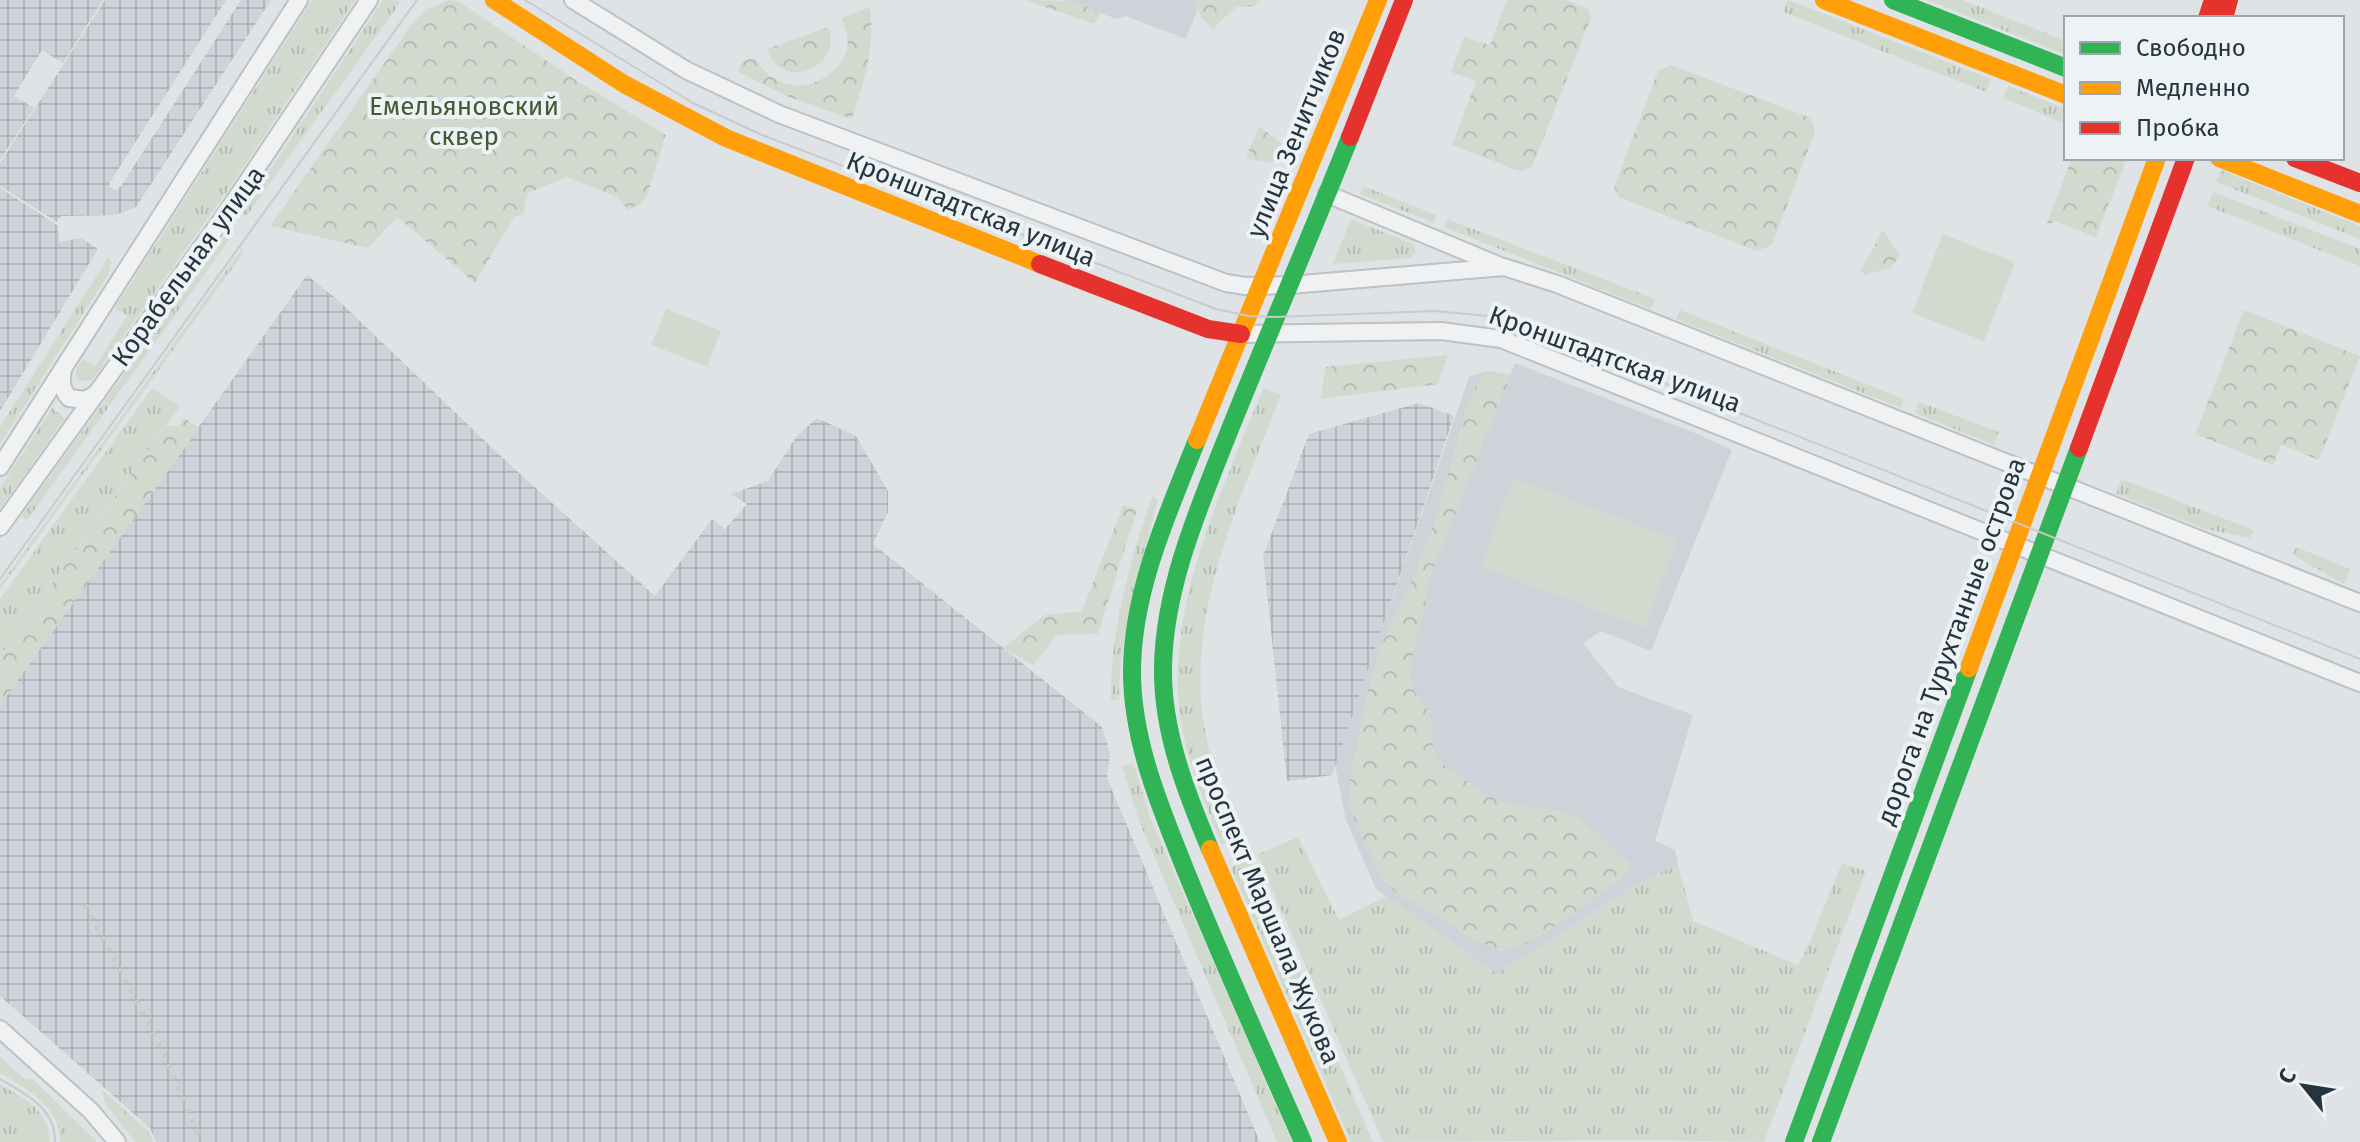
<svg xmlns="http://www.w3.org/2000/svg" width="2360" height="1142" font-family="'Fira Sans',sans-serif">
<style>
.built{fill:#cdd3d9}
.industrial{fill:url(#industrial-grid)}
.grass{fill:url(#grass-tufts)}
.forest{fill:url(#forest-crowns)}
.pitch{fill:#d2dad0}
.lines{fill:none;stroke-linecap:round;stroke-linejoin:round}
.street-casing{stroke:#bec1c3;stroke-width:20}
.street{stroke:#eff1f2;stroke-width:16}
.fast{stroke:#30b455;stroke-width:18}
.slow{stroke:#ff9f0a;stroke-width:18}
.jam{stroke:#e5322d;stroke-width:18}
.tram{stroke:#c8cbcd;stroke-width:2}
.rail{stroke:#c8cbcd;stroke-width:5;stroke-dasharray:4 8;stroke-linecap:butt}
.labels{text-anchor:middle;stroke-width:8;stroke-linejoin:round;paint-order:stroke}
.park-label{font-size:26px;fill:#425b33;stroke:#edf2f5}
.street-label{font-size:26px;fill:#26343f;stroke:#edf2f5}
</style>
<defs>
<pattern id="industrial-grid" width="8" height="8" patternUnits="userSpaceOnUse" patternTransform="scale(2)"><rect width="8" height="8" fill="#cdd3d9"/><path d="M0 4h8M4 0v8" fill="none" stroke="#b0b6bb"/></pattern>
<pattern id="grass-tufts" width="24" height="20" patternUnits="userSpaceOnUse" patternTransform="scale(2)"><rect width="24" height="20" fill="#d2dad0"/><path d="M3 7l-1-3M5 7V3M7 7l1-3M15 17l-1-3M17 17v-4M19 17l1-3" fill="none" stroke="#b4bcb4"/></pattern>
<pattern id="forest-crowns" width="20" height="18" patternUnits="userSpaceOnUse" patternTransform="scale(2)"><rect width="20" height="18" fill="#d2dad0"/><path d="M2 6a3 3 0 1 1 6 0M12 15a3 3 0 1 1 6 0" fill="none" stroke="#b4bcb4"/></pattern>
</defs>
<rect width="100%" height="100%" fill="#e0e3e5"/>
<g class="built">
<polygon points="1062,0 1201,0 1186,39 1126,16 1117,19"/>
<polygon points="1515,363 1700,435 1732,450 1651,651 1601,631 1583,643 1618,687 1693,715 1655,841 1675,850 1678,865 1644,880 1497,974 1376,889 1346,820 1335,765 1469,377 1487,371 1510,375"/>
</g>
<g class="industrial">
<polygon points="0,0 103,0 63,63 42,50 14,96 34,108 0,160"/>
<polygon points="105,0 226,0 110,182 109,187 116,190 121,186 241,0 271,0 136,207 116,215 61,216 57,222 0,186 0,163"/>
<polygon points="0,188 57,225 60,242 81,238 98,249 0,411"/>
<polygon points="307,275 339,301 507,462 655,596 712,519 725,529 747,504 731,494 768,481 796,437 817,418 856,436 888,491 888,512 873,544 1102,727 1110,753 1107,778 1260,1142 156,1142 150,1128 0,996 0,705"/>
<polygon points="1419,403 1454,416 1332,775 1287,781 1263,556 1309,434"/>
</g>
<g class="grass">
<polygon points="312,0 355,0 226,193 92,380 80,381 76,377 76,370 83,359 95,367 127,316 115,308"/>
<polygon points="383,0 397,0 400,3 245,218 242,212"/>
<polygon points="1788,0 1991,79 1986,92 1783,12"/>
<polygon points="1927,0 1963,0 2066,41 2066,55"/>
<polygon points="1336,32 1347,36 1324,93 1313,89"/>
<polygon points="2008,86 2066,109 2066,124 2003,98"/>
<polygon points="2221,170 2360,226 2360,239 2216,182"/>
<polygon points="1363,186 1437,215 1434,223 1360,194"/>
<polygon points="2213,192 2360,249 2360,266 2207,206"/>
<polygon points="1351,219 1413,244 1416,252 1410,258 1333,264"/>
<polygon points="1447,219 1655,299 1651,309 1444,227"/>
<polygon points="228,231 235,232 27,520 21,516"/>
<polygon points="243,247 242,255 0,590 0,585"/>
<polygon points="109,256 111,264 108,275 0,444 0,427"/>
<polygon points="1680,310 1904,399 1901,408 1676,319"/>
<polygon points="152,388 180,406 0,656 0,599"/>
<path d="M 1263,388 L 1281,395 C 1241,498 1191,599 1202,712 C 1207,756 1225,799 1242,840 L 1222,845 C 1208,811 1194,778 1185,742 C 1156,623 1220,497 1263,388 Z"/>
<polygon points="1919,402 1999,432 1994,445 1915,413"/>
<polygon points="52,408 65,418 0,509 0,488"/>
<polygon points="2121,479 2254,530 2250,538 2205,529 2116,494"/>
<path d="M 1152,496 L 1158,499 C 1141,566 1120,629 1119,699 L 1111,700 C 1110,630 1130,562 1152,496 Z"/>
<polygon points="2296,547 2350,569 2344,584 2293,555"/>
<polygon points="1129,764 1134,765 1150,817 1292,1142 1277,1142 1139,821 1122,767"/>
<polygon points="1298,837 1339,920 1386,896 1497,974 1644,880 1678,865 1693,921 1798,965 1809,944 1842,863 1866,871 1764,1142 1642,1140 1383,1142 1257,855"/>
<polygon points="1250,857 1373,1142 1351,1142 1231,868"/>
<path d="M 0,1057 L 25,1079 L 34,1080 L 97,1142 L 60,1142 C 61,1106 26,1089 0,1073 Z"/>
<path d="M 0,1084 C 26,1100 48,1108 50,1142 L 0,1142 Z"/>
<polygon points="102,1090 149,1132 153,1142 135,1142 104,1102"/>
</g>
<g class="forest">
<polygon points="449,0 458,1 571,77 666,135 647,196 642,203 628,210 617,197 567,177 528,193 523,214 514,217 475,283 397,217 368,248 270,226 411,25 427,9"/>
<path d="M 1025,0 C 1051,0 1082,0 1100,14 L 1094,24 Z"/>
<polygon points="1192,0 1261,0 1254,6 1236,7 1213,29 1201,18 1197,5"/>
<polygon points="1507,0 1566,0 1588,8 1591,18 1532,167 1520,171 1452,145 1476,81 1451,72 1464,37 1490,45"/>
<path d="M 870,7 C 875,50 865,78 852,119 L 789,97 L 738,72 L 742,61 L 755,58 C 773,90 809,94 834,70 C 840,64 846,57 847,49 C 849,38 845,28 842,18 Z"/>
<path d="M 828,27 C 844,64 785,96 767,49 Z"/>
<polygon points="1671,65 1811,118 1815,132 1772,245 1757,251 1618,197 1614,187 1658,71"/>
<polygon points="1259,126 1281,143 1274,161 1271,163 1246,158"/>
<polygon points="2072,158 2127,158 2096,237 2054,221 2050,224 2047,223"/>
<polygon points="1883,230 1900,256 1890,268 1864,275 1861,270"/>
<polygon points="2244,310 2360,356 2319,460 2281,445 2273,465 2195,434"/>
<polygon points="1448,355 1438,384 1320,399 1326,367"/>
<polygon points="1485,373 1511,375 1427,584 1426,601 1414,648 1410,675 1414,691 1429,712 1433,730 1433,749 1439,762 1491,797 1510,804 1556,810 1578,817 1631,865 1621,880 1546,932 1522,946 1502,951 1475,941 1443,919 1404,898 1382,880 1351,811 1350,778 1371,677 1380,648 1417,569 1439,508 1464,415 1474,388"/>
<polygon points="184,418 199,428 0,705 0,656 166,426 179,426"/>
<polygon points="1123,505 1137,510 1098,634 1057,635 1033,665 1003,648 1045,615 1082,611"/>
</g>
<g class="pitch">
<polygon points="1943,234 2015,262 1984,341 1912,313"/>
<polygon points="666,309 721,331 707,367 651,345"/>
<polygon points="1513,478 1677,540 1645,628 1480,566"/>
</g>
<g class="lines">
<defs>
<g id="street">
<polyline points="573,0 686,70 779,114 1226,283 1245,286 1290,285 1504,267 1557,284 2360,603"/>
<polyline points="1327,194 1498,265"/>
<polyline points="1241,334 1441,331 1501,339 2360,683"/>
<path d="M 63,370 C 61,381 61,389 69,398 L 86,400 L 97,393"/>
<polyline points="0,467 299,0"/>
<polyline points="0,527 225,215 369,0"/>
<polyline points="0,1029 91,1111 117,1142"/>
</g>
</defs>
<use href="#street" class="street-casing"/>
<use href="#street" class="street"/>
<g class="fast">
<polyline points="1893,0 2066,68"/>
<path d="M 1197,440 C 1168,513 1132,591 1132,672 C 1132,741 1160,806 1185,869 C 1222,961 1263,1051 1303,1142"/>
<path d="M 1210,849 C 1186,792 1162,731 1163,668 C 1164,586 1200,505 1230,429 C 1269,332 1311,235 1350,137"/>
<polyline points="1794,1142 1969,668"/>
<polyline points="1821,1142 2079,448"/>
</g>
<g class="slow">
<polyline points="494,0 624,84 726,138 1040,264"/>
<polyline points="1824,0 2066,95"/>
<polyline points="2219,158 2360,214"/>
<polyline points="1197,440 1378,0"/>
<polyline points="1969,668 2157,158"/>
<polyline points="1210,849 1338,1142"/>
</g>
<g class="jam">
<polyline points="2207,18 2213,0"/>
<polyline points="2224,18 2229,0"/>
<polyline points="1350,137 1404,0"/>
<polyline points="2295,158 2360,183"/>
<polyline points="1040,264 1208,329 1241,334"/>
<polyline points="2079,448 2186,158"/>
</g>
<g class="tram">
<polyline points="525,0 693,103 762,135 1216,309 1249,316 1275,317 1435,311 1488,316 1515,324 2360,659"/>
<polyline points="0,579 417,0"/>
<path d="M 0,1079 C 25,1094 56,1108 55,1142"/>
</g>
<polyline class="rail" points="85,905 157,1039 202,1142"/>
</g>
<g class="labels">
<g class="park-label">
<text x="464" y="115">Емельяновский<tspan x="464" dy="30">сквер</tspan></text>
</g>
<g class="street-label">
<text transform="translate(1296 133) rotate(-68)" y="9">улица Зенитчиков</text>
<text transform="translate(971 209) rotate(22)" y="9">Кронштадтская улица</text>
<text transform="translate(188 266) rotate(-54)" y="9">Корабельная улица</text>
<text transform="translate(1615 359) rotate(20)" y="9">Кронштадтская улица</text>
<text transform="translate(1951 641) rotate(-70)" y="9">дорога на Турухтанные острова</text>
<text transform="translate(1268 910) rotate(67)" y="9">проспект Маршала Жукова</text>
</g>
</g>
<rect x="2064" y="16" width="280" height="144" fill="#edf2f5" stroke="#9da6ac" stroke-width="2"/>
<rect x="2080" y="42" width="40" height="12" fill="#30b455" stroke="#9da6ac" stroke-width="2"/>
<text x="2136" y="56" font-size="24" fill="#26343f">Свободно</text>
<rect x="2080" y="82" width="40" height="12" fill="#ff9f0a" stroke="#9da6ac" stroke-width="2"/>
<text x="2136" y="96" font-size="24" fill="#26343f">Медленно</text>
<rect x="2080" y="122" width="40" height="12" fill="#e5322d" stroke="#9da6ac" stroke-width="2"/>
<text x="2136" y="136" font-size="24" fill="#26343f">Пробка</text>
<g transform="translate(2304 1086) rotate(300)" stroke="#edf2f5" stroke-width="6" paint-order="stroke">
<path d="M0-6L14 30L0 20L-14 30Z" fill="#26343f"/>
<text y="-12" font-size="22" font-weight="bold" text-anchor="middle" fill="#26343f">С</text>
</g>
</svg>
